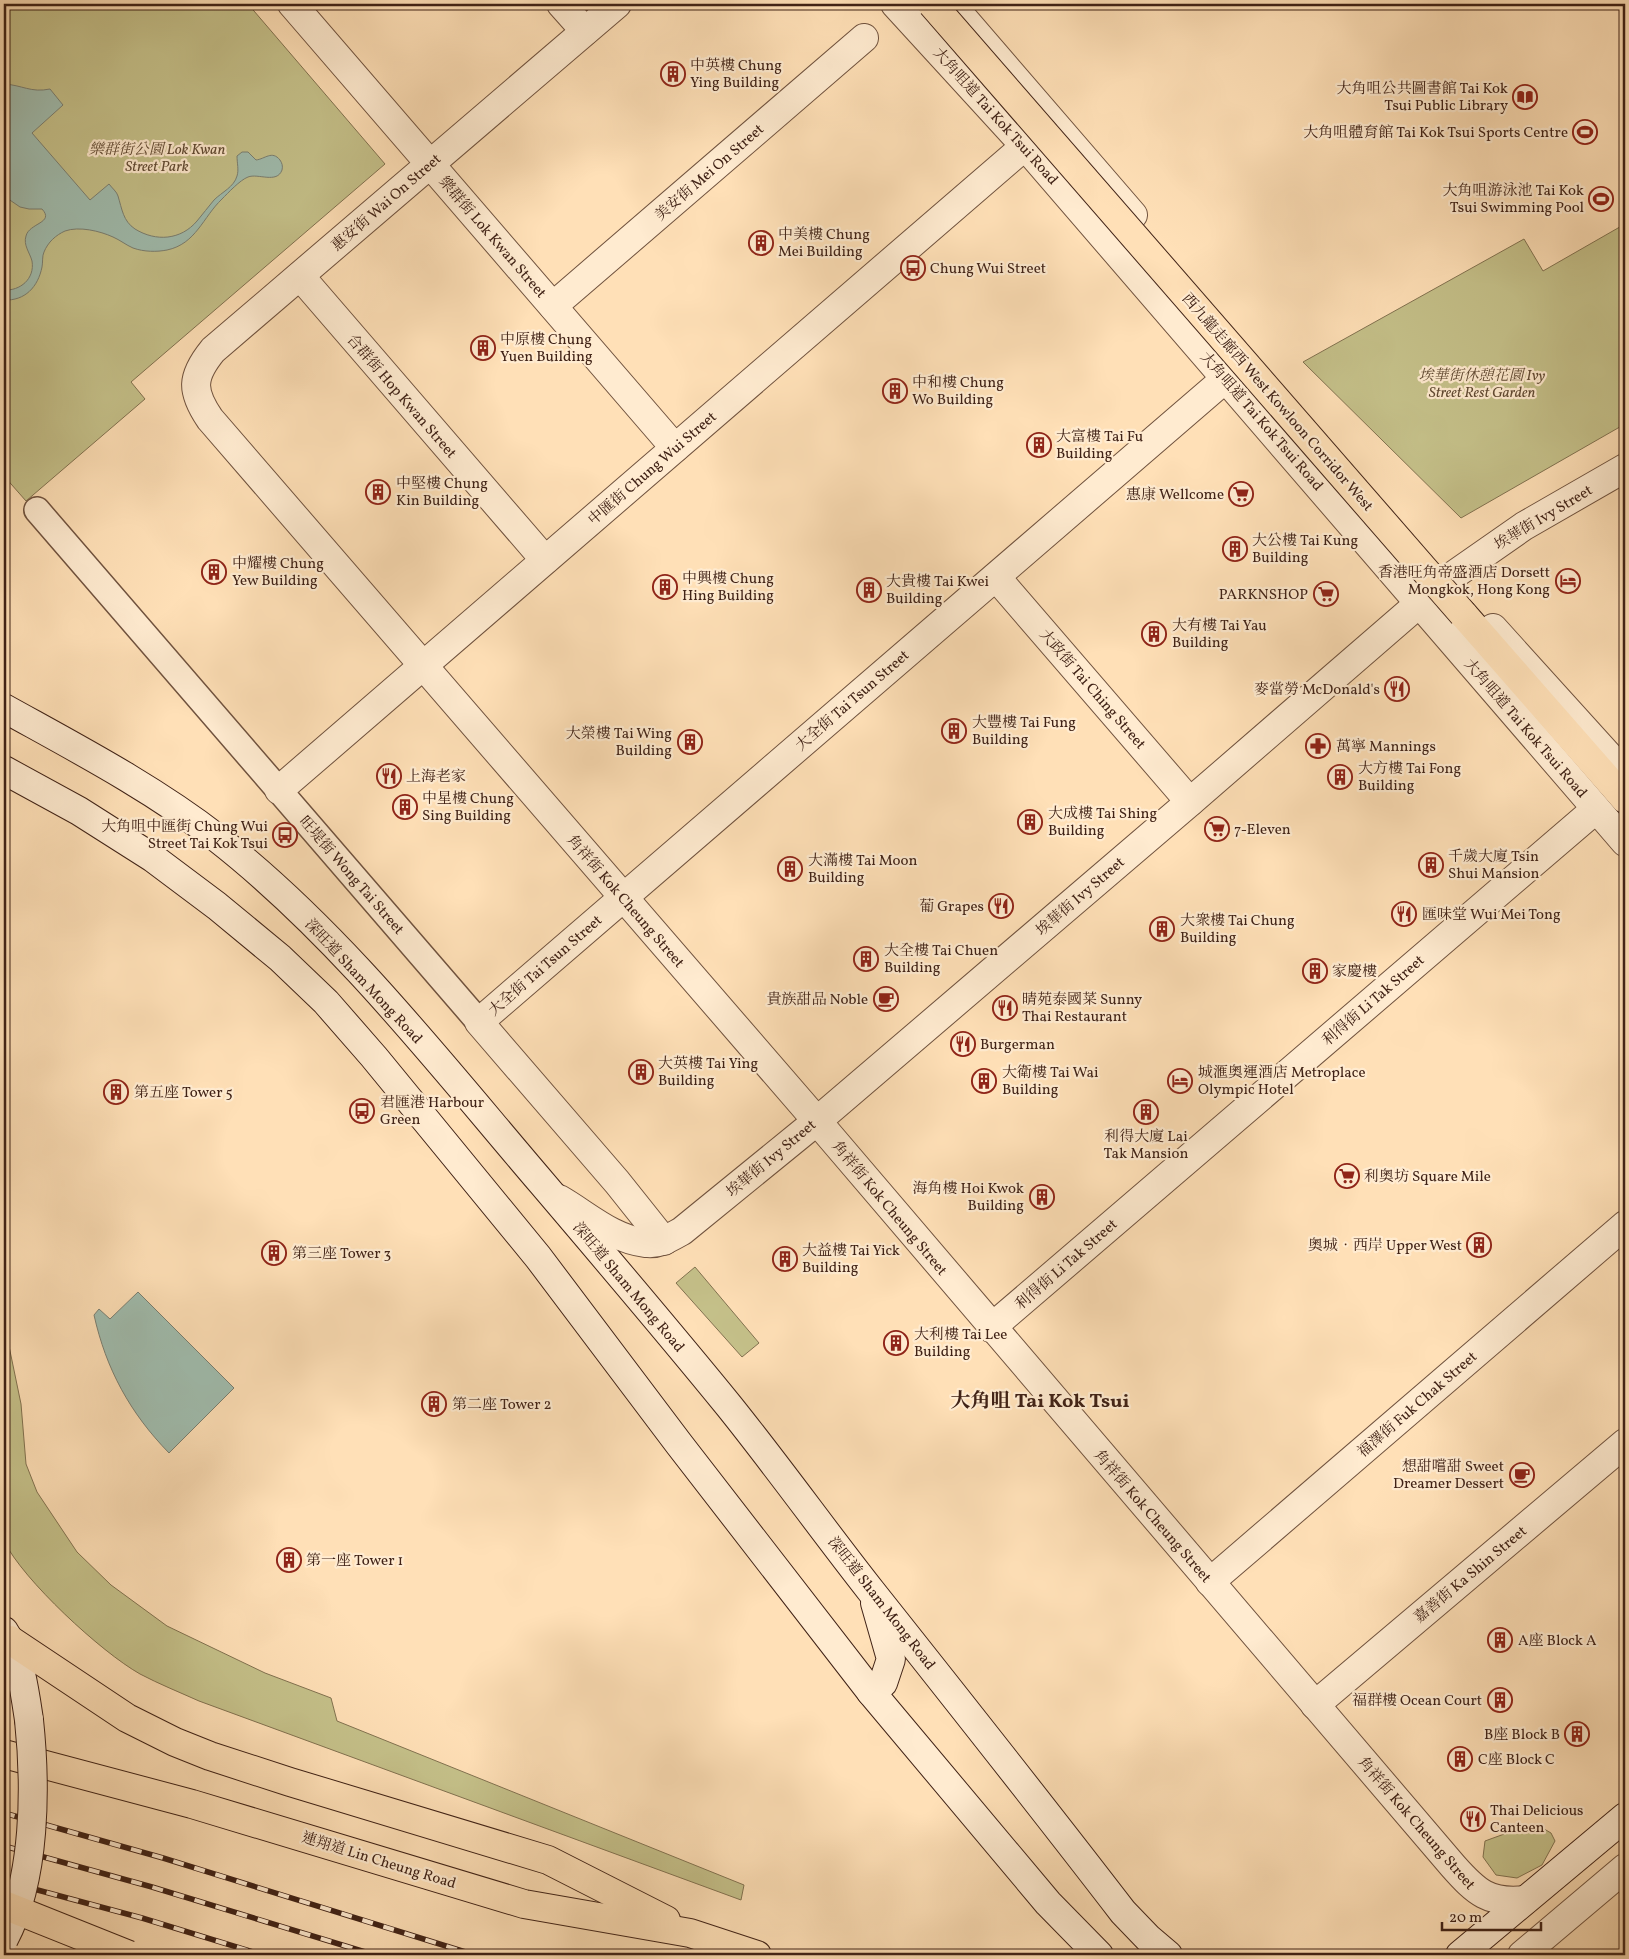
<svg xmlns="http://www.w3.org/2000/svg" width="1629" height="1959" font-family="Vollkorn,'Noto Serif TC',serif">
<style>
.green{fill:#c5c18a;stroke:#827250}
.water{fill:#a0bdaf;stroke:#7a7f72}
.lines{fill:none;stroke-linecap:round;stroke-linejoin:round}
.pedestrian-casing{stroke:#70523e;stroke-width:28}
.minor-casing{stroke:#70523e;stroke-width:30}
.tertiary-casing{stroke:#70523e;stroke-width:30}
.secondary-casing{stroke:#402216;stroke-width:30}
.trunk-casing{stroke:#402216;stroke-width:30}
.pedestrian{stroke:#ffebd0;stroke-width:25}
.minor{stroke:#ffebd0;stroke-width:28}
.tertiary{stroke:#ffebd0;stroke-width:28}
.secondary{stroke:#ffebd0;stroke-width:28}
.trunk{stroke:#ffe0b7;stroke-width:28}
.rail-casing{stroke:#402216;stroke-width:5.5}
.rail{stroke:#ffebd0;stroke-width:4;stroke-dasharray:11;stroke-linecap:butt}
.secondary-bridge-casing{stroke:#402216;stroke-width:30;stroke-linecap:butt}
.trunk-bridge-casing{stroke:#402216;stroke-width:30;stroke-linecap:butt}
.motorway-bridge-casing{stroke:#402216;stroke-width:30;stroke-linecap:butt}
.secondary-bridge{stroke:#ffebd0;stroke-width:28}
.trunk-bridge{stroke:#ffe0b7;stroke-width:28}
.motorway-bridge{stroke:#ffe0b7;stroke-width:28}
.labels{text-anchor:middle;stroke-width:4.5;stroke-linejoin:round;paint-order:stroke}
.poi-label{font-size:15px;fill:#402216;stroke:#ffebd0;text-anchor:start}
.street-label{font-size:15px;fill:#402216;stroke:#ffebd0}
.park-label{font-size:15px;font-style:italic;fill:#614a33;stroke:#ffebd0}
.district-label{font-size:20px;font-weight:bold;fill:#402216;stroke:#ffebd0}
</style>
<rect width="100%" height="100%" fill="#ffe0b7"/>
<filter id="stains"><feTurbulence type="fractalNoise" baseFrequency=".004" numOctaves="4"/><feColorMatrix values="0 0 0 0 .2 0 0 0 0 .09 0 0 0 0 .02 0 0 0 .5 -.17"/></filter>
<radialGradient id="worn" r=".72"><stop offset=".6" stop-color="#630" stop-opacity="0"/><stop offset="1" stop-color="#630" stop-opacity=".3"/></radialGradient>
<g class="green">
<polygon points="4,4 248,4 385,164 131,382 145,399 26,501 4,476"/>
<polygon points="1625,224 1625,424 1461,518 1303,362 1524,239 1543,271"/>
<polygon points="695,1267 759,1343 742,1357 676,1283"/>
<path d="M 4,1322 L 21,1404 L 26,1464 L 37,1492 L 77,1552 L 111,1585 L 167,1626 L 265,1673 L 331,1698 L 337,1721 L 744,1885 L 741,1900 L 199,1701 C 179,1692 159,1684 140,1674 C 101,1652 23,1580 4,1541 Z"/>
<polygon points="1539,1826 1551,1833 1555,1841 1542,1865 1517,1878 1496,1875 1483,1857 1485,1841 1518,1829"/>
</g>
<g class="water">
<path d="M 4,84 C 22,85 31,93 50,89 L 63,105 L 32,133 L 90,200 L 109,184 C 112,188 117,192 118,196 C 122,209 123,221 135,229 C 156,242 181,240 197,221 C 203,214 208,207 214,200 C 222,192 234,187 237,176 C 239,170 237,163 237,156 L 242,152 L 248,152 L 256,160 C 265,159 272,150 280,160 C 282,163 283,166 282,170 C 277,184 258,173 248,177 C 240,180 228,193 222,199 C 203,217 196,244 167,250 C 157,252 144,252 133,248 C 126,245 120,240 113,237 C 100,231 79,226 65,231 C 56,235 48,242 44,252 C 42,256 43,262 42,267 C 38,287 25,301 4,300 L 4,290 C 20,291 35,279 32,261 C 30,253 23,245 26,236 C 29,223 55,223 42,209 L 29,209 L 20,207 L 4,196 Z"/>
<path d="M 138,1292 L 234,1388 L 169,1453 C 130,1413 106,1369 94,1315 L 99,1309 L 110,1319 Z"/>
</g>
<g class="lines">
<defs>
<polyline id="pedestrian" points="37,510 479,1022"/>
<g id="minor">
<polyline points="292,4 675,448"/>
<polyline points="561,4 585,31"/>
<path d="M 617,4 L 213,350 C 191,377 191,391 210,419 L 817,1121 L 1453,1866 C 1476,1892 1489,1904 1525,1900"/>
<polyline points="300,276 545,560"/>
<polyline points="553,306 864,38"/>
<polyline points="996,577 1190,802"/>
<polyline points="279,790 1025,146"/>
<path d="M 559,1199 C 587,1215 612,1239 646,1243 C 659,1245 671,1237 682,1231 L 817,1121 L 1190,802 L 1437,588"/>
<polyline points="664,1241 617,1182 479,1022 1225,379"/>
<polyline points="991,1328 1596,809"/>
<polyline points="1210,1582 1625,1225"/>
<polyline points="1315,1705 1625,1443"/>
<polyline points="1522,1955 1625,1868"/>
</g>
<g id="tertiary">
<polyline points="895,4 1025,146 1625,842"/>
<polyline points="951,4 1133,215"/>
<polyline points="1448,579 1524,526 1625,468"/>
<polyline points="1493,628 1625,774"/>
</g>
<g id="secondary">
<path d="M 4,708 C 76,748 151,787 217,838 C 340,934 441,1065 542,1183 C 605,1257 668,1331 729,1406 C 778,1467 823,1530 871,1591 C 956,1698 1040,1804 1123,1912 L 1148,1938 L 1168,1955"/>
<polyline points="4,770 79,811 153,858 217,906 280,958 326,1002 374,1057 538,1257 679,1444 871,1692 1048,1903 1099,1955"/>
<path d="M 4,1631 C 20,1654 25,1693 29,1720"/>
<polyline points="871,1692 883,1683 891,1659 875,1603"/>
<polyline points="1460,1955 1625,1817"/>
</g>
<g id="trunk">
<polyline points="1463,614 1625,799"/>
<polyline points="10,1640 127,1718 175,1742 210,1756 290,1782 548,1860 666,1920"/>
<polyline points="4,1754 192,1804 524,1904 690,1933 757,1955"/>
</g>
</defs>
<use href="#pedestrian" class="pedestrian-casing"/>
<use href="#minor" class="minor-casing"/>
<use href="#tertiary" class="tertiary-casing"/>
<use href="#secondary" class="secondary-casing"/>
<use href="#trunk" class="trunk-casing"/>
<use href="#pedestrian" class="pedestrian"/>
<use href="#minor" class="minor"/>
<use href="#tertiary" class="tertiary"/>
<use href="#secondary" class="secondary"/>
<use href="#trunk" class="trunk"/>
<defs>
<g id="rail">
<polyline points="4,1813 163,1858 475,1955"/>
<polyline points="4,1846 152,1887 375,1955"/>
<polyline points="4,1881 142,1918 263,1955"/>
<polyline points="4,1918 153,1955"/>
</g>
</defs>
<use href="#rail" class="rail-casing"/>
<use href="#rail" class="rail"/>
<defs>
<path id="secondary-bridge" d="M 4,1939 C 36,1879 36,1786 29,1720"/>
<polyline id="trunk-bridge" points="932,4 1463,614"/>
<polyline id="motorway-bridge" points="4,1905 129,1955"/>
</defs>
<use href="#secondary-bridge" class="secondary-bridge-casing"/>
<use href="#trunk-bridge" class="trunk-bridge-casing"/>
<use href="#motorway-bridge" class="motorway-bridge-casing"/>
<use href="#secondary-bridge" class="secondary-bridge"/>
<use href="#trunk-bridge" class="trunk-bridge"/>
<use href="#motorway-bridge" class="motorway-bridge"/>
</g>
<defs>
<symbol id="building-ring" viewBox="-11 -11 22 22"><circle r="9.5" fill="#ffebd0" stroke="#8f2418" stroke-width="1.5"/><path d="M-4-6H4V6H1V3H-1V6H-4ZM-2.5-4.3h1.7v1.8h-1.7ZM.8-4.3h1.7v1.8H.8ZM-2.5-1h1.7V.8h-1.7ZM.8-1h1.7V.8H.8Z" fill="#8f2418"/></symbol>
<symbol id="library-ring" viewBox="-11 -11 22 22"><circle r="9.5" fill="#ffebd0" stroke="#8f2418" stroke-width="1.5"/><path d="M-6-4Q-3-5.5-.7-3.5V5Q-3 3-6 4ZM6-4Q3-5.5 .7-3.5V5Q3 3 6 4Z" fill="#8f2418"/></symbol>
<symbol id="stadium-ring" viewBox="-11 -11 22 22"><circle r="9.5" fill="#ffebd0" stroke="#8f2418" stroke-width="1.5"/><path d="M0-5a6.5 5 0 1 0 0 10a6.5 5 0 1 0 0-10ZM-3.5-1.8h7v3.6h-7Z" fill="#8f2418"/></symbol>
<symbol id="bus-ring" viewBox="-11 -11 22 22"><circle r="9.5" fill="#ffebd0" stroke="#8f2418" stroke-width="1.5"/><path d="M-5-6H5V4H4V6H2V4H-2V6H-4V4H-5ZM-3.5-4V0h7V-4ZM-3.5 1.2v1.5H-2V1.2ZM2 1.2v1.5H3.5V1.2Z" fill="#8f2418"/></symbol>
<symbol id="supermarket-ring" viewBox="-11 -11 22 22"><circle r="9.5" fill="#ffebd0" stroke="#8f2418" stroke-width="1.5"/><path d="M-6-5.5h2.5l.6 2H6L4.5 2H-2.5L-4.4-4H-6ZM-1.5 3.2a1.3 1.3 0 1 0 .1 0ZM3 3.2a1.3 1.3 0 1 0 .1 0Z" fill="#8f2418"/></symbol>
<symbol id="hotel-ring" viewBox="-11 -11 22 22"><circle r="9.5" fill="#ffebd0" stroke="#8f2418" stroke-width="1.5"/><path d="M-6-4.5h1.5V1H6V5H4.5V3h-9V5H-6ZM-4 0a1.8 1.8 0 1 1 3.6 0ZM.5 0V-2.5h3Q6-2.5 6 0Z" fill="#8f2418"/></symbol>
<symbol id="restaurant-ring" viewBox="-11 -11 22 22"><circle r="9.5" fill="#ffebd0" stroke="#8f2418" stroke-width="1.5"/><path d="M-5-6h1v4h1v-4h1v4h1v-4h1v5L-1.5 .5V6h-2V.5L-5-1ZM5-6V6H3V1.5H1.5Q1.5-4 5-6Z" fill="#8f2418"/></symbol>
<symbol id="pharmacy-ring" viewBox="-11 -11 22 22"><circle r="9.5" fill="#ffebd0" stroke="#8f2418" stroke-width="1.5"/><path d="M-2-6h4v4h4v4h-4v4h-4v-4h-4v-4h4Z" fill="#8f2418"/></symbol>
<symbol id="cafe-ring" viewBox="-11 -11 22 22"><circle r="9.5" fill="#ffebd0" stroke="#8f2418" stroke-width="1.5"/><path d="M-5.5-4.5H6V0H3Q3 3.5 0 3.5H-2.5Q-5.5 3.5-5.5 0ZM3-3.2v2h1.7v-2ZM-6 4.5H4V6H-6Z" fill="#8f2418"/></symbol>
</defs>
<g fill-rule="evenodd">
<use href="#building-ring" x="659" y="60" width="28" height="28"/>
<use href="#library-ring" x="1511" y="83" width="28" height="28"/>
<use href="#stadium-ring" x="1571" y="118" width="28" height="28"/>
<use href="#stadium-ring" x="1587" y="185" width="28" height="28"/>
<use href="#building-ring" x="747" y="229" width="28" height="28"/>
<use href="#bus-ring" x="899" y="254" width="28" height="28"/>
<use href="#building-ring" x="469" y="334" width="28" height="28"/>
<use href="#building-ring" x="881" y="377" width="28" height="28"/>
<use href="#building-ring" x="1025" y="431" width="28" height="28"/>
<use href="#building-ring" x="364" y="478" width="28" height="28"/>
<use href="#supermarket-ring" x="1227" y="480" width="28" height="28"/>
<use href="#building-ring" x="1221" y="535" width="28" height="28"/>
<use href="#building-ring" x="200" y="558" width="28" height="28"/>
<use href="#hotel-ring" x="1554" y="567" width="28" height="28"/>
<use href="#building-ring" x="651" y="573" width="28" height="28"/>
<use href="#building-ring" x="855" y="576" width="28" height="28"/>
<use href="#supermarket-ring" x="1312" y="580" width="28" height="28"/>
<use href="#building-ring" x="1140" y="620" width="28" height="28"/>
<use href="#restaurant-ring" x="1383" y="675" width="28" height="28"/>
<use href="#building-ring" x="940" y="717" width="28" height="28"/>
<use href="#building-ring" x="676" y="728" width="28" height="28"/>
<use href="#pharmacy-ring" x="1304" y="732" width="28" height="28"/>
<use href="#restaurant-ring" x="375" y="762" width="28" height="28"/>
<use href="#building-ring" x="1326" y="763" width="28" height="28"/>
<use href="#building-ring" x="391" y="793" width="28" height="28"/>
<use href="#building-ring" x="1016" y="808" width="28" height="28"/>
<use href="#supermarket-ring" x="1203" y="815" width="28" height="28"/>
<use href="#bus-ring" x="271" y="821" width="28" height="28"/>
<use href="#building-ring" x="1417" y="851" width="28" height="28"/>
<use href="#building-ring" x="776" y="855" width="28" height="28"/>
<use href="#restaurant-ring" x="987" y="892" width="28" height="28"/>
<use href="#restaurant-ring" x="1390" y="900" width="28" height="28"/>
<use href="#building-ring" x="1148" y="915" width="28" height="28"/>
<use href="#building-ring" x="852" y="945" width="28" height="28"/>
<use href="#building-ring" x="1301" y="957" width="28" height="28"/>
<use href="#cafe-ring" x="872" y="985" width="28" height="28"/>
<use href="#restaurant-ring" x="991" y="994" width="28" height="28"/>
<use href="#restaurant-ring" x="949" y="1030" width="28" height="28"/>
<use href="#building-ring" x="627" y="1058" width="28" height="28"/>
<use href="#building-ring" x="970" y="1067" width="28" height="28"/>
<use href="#hotel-ring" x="1166" y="1067" width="28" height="28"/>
<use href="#building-ring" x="102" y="1078" width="28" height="28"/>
<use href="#bus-ring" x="348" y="1097" width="28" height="28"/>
<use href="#building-ring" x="1132" y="1098" width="28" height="28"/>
<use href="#supermarket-ring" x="1333" y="1162" width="28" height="28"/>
<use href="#building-ring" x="1028" y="1183" width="28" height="28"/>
<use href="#building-ring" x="1465" y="1231" width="28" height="28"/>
<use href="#building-ring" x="260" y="1239" width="28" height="28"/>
<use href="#building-ring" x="771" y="1245" width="28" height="28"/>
<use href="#building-ring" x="882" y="1329" width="28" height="28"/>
<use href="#building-ring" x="420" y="1390" width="28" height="28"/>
<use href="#cafe-ring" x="1508" y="1461" width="28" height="28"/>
<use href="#building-ring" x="275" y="1546" width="28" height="28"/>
<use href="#building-ring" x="1486" y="1626" width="28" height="28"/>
<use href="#building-ring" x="1486" y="1686" width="28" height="28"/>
<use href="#building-ring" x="1563" y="1720" width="28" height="28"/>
<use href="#building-ring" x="1446" y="1745" width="28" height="28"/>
<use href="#restaurant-ring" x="1459" y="1805" width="28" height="28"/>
</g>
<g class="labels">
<g class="poi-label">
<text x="690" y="70">中英樓 Chung<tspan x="690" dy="17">Ying Building</tspan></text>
<text x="1508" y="93" text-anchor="end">大角咀公共圖書館 Tai Kok<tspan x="1508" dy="17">Tsui Public Library</tspan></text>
<text x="1568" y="137" text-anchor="end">大角咀體育館 Tai Kok Tsui Sports Centre</text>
<text x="1584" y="195" text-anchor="end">大角咀游泳池 Tai Kok<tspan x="1584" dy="17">Tsui Swimming Pool</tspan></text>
<text x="778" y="239">中美樓 Chung<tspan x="778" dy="17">Mei Building</tspan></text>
<text x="930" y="273">Chung Wui Street</text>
<text x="500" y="344">中原樓 Chung<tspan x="500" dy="17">Yuen Building</tspan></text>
<text x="912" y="387">中和樓 Chung<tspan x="912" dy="17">Wo Building</tspan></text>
<text x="1056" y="441">大富樓 Tai Fu<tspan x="1056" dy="17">Building</tspan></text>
<text x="396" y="488">中堅樓 Chung<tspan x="396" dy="17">Kin Building</tspan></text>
<text x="1224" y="499" text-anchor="end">惠康 Wellcome</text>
<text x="1252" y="545">大公樓 Tai Kung<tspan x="1252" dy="17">Building</tspan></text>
<text x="232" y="568">中耀樓 Chung<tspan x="232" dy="17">Yew Building</tspan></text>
<text x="1550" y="577" text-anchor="end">香港旺角帝盛酒店 Dorsett<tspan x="1550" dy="17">Mongkok, Hong Kong</tspan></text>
<text x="682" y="583">中興樓 Chung<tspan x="682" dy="17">Hing Building</tspan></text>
<text x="886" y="586">大貴樓 Tai Kwei<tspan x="886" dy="17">Building</tspan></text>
<text x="1308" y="599" text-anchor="end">PARKNSHOP</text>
<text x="1172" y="630">大有樓 Tai Yau<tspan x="1172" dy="17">Building</tspan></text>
<text x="1380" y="694" text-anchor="end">麥當勞 McDonald's</text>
<text x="972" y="727">大豐樓 Tai Fung<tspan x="972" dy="17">Building</tspan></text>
<text x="672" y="738" text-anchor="end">大榮樓 Tai Wing<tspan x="672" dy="17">Building</tspan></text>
<text x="1336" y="751">萬寧 Mannings</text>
<text x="1358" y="773">大方樓 Tai Fong<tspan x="1358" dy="17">Building</tspan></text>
<text x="406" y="781">上海老家</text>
<text x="422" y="803">中星樓 Chung<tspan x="422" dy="17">Sing Building</tspan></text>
<text x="1048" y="818">大成樓 Tai Shing<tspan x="1048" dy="17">Building</tspan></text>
<text x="268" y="831" text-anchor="end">大角咀中匯街 Chung Wui<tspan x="268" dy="17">Street Tai Kok Tsui</tspan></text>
<text x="1234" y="834">7-Eleven</text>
<text x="1448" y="861">千歲大廈 Tsin<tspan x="1448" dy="17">Shui Mansion</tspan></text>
<text x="808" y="865">大滿樓 Tai Moon<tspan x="808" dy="17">Building</tspan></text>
<text x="984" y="911" text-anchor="end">葡 Grapes</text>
<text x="1422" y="919">匯味堂 Wui Mei Tong</text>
<text x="1180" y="925">大衆樓 Tai Chung<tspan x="1180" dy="17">Building</tspan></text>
<text x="884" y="955">大全樓 Tai Chuen<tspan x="884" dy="17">Building</tspan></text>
<text x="1332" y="976">家慶樓</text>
<text x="868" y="1004" text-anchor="end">貴族甜品 Noble</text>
<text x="1022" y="1004">晴苑泰國菜 Sunny<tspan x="1022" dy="17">Thai Restaurant</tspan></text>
<text x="980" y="1049">Burgerman</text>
<text x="658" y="1068">大英樓 Tai Ying<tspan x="658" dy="17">Building</tspan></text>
<text x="1002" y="1077">大衛樓 Tai Wai<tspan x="1002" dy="17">Building</tspan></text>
<text x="1198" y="1077">城滙奧運酒店 Metroplace<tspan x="1198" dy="17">Olympic Hotel</tspan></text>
<text x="134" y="1097">第五座 Tower 5</text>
<text x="380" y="1107">君匯港 Harbour<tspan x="380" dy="17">Green</tspan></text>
<text x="1146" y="1141" text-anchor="middle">利得大廈 Lai<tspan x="1146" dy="17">Tak Mansion</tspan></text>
<text x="1364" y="1181">利奧坊 Square Mile</text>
<text x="1024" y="1193" text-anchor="end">海角樓 Hoi Kwok<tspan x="1024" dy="17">Building</tspan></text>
<text x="1462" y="1250" text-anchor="end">奧城．西岸 Upper West</text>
<text x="802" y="1255">大益樓 Tai Yick<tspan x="802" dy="17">Building</tspan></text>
<text x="292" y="1258">第三座 Tower 3</text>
<text x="914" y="1339">大利樓 Tai Lee<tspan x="914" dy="17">Building</tspan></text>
<text x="452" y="1409">第二座 Tower 2</text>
<text x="1504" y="1471" text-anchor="end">想甜嚐甜 Sweet<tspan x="1504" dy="17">Dreamer Dessert</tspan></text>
<text x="306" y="1565">第一座 Tower 1</text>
<text x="1518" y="1645">A座 Block A</text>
<text x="1482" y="1705" text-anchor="end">福群樓 Ocean Court</text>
<text x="1560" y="1739" text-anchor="end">B座 Block B</text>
<text x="1478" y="1764">C座 Block C</text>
<text x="1490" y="1815">Thai Delicious<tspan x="1490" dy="17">Canteen</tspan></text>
</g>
<g class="street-label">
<text transform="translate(996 116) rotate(48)" y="5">大角咀道 Tai Kok Tsui Road</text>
<text transform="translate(709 172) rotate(-41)" y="5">美安街 Mei On Street</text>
<text transform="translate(386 202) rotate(-41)" y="5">惠安街 Wai On Street</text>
<text transform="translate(493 237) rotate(49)" y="5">樂群街 Lok Kwan Street</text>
<text transform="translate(402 396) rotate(49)" y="5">合群街 Hop Kwan Street</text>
<text transform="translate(1278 402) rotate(49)" y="5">西九龍走廊西 West Kowloon Corridor West</text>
<text transform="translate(1262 421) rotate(49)" y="5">大角咀道 Tai Kok Tsui Road</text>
<text transform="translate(652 468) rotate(-41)" y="5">中匯街 Chung Wui Street</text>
<text transform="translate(1543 517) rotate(-31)" y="5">埃華街 Ivy Street</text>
<text transform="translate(1093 689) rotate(49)" y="5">大政街 Tai Ching Street</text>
<text transform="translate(852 700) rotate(-41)" y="5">大全街 Tai Tsun Street</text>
<text transform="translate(1526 728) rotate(49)" y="5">大角咀道 Tai Kok Tsui Road</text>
<text transform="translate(352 875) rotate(49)" y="5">旺堤街 Wong Tai Street</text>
<text transform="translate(1080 896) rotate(-41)" y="5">埃華街 Ivy Street</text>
<text transform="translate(626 901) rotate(49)" y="5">角祥街 Kok Cheung Street</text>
<text transform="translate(545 965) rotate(-41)" y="5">大全街 Tai Tsun Street</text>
<text transform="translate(364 981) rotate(47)" y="5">深旺道 Sham Mong Road</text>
<text transform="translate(1373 1000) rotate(-41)" y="5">利得街 Li Tak Street</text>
<text transform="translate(771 1158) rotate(-40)" y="5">埃華街 Ivy Street</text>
<text transform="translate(890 1208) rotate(50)" y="5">角祥街 Kok Cheung Street</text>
<text transform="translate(1066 1264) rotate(-41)" y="5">利得街 Li Tak Street</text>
<text transform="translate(629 1287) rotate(50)" y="5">深旺道 Sham Mong Road</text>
<text transform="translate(1417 1404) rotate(-41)" y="5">福澤街 Fuk Chak Street</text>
<text transform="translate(1153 1516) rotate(49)" y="5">角祥街 Kok Cheung Street</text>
<text transform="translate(1470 1574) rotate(-40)" y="5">嘉善街 Ka Shin Street</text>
<text transform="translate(882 1603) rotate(52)" y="5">深旺道 Sham Mong Road</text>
<text transform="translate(1417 1823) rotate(49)" y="5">角祥街 Kok Cheung Street</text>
<text transform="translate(379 1860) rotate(17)" y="5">連翔道 Lin Cheung Road</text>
</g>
<g class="park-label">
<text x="157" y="154">樂群街公園 Lok Kwan<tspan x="157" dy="17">Street Park</tspan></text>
<text x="1482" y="380">埃華街休憩花園 Ivy<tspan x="1482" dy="17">Street Rest Garden</tspan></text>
</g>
<g class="district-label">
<text x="1040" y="1407">大角咀 Tai Kok Tsui</text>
</g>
</g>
<rect width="1629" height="1959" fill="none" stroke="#ffe0b7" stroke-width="20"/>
<rect x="5" y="5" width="1619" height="1949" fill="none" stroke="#402216" stroke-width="2.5"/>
<rect x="10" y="10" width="1609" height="1939" fill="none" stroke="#402216"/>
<path d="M1442 1922v8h99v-8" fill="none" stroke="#402216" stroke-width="2.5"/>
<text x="1449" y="1922" font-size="15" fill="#402216" stroke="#ffebd0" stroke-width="4" paint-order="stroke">20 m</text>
<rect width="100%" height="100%" filter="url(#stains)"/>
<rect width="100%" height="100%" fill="url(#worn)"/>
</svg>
